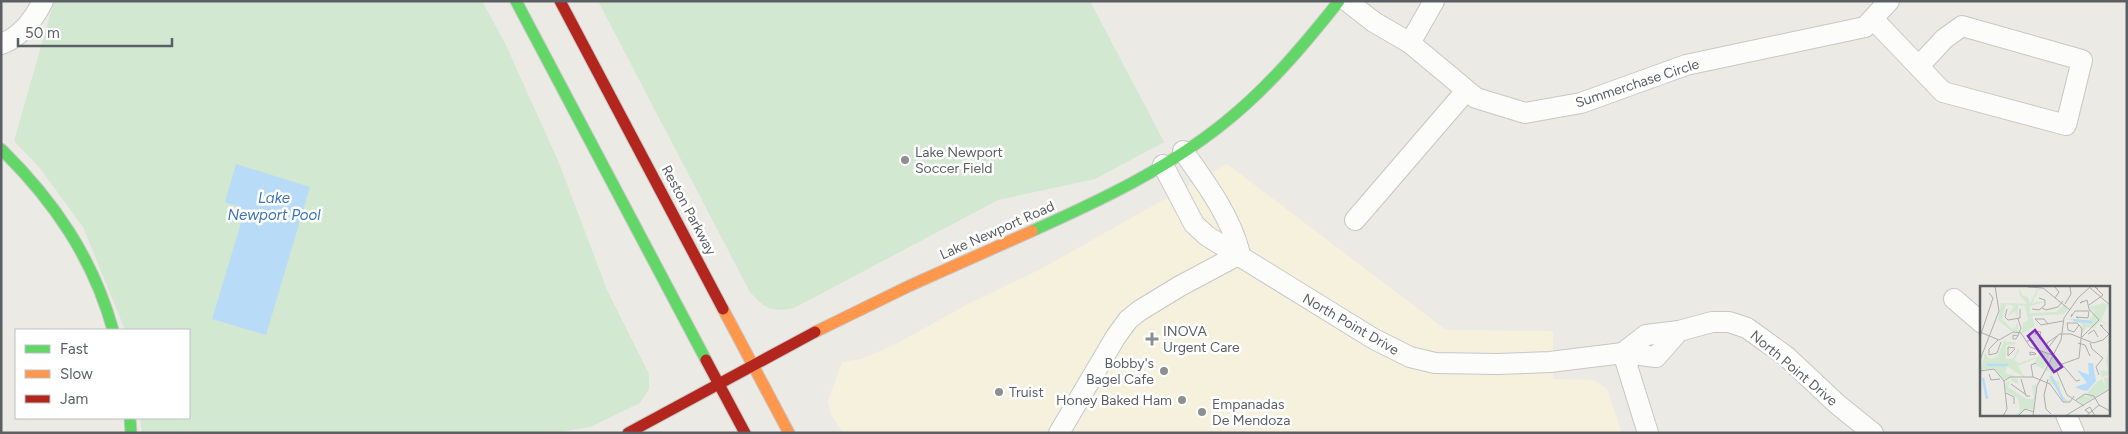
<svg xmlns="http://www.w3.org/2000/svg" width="2128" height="434" font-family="Figtree,sans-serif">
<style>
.commercial{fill:#f6f1dd}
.green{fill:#d2e8d0}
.water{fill:#b8dbf7}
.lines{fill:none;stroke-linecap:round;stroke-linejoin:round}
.street-casing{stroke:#c7c7c6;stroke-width:22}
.fast-casing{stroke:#c8c8c7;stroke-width:13}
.slow-casing{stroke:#c8c8c7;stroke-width:13}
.jam-casing{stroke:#c8c8c7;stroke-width:13}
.street{stroke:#fcfcfb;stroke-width:20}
.fast{stroke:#63d668;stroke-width:11}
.slow{stroke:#ff974d;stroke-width:11}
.jam{stroke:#b3261e;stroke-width:11}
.poi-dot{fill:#8d9091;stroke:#fff;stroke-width:2}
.labels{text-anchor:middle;stroke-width:5;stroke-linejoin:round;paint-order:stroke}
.street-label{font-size:14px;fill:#5b5f64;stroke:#fff}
.poi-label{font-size:14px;fill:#5b5f64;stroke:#fff;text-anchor:start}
.water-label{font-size:15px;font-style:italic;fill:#3a73b7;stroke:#fff}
.inset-river{fill:none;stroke:#b8dbf7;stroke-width:2.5}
.inset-road{fill:none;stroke:#adaead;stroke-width:1}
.view{fill:#7b2cbf;fill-opacity:0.15;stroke:#7b2cbf;stroke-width:2.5}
.inset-edge{fill:none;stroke:#5b5f64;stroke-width:2.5}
</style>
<rect width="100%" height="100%" fill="#ebeae5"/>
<polygon class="commercial" points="1227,164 1446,330 1553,331 1553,379 1594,380 1607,389 1622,433 843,433 831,415 828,401 842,362 862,359 898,343 966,305 1039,270"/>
<g class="green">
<polygon points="54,1 482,1 505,43 559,163 607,290 649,374 649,389 640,403 590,427 553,433 142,433 140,418 189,418 189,330 125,330 83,227 39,167 14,141"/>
<path d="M 598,1 L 1090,1 L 1164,142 L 1095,179 L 998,200 L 794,308 C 770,312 765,309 750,292 Z"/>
</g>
<polygon class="water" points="236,164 310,187 266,335 212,319 245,210 225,202"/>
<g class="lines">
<defs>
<g id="street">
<polyline points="1347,1 1374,22 1410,43 1476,98 1525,113 1581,103 1686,65 1865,27 1889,1"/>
<polyline points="1873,19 1943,92 2066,125 2082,60 1962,26 1944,39 1919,66"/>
<polyline points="1410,43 1434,1"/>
<path d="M 1,44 C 21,37 34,19 43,1"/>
<path d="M 1183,151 C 1206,183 1231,217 1240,254"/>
<polyline points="1163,165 1194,224 1207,236 1374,339 1410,357 1435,363 1497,364 1550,362 1623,353 1656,357 1679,331"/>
<polyline points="1355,220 1466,91"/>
<polyline points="1954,299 1982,323"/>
<polyline points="1623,353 1646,335 1679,331 1712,322 1729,322 1747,328 1787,357 1837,404 1873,433"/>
<polyline points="1623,353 1648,433"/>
<polyline points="2066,415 2074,433"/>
<polyline points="1059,433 1115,338 1128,320 1139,311 1180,286 1240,254"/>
</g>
<g id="fast">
<polyline points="516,1 706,360"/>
<path d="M 1,149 C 54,201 93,258 113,330"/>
<path d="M 1032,231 C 1099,201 1167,169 1224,123 C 1268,88 1304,45 1339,1"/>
<polyline points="130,418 131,433"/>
</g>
<g id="slow">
<polyline points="723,309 789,433"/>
<polyline points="815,332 909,286 1032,231"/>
</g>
<g id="jam">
<polyline points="560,1 723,309"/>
<polyline points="706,360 745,433"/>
<polyline points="628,433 815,332"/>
</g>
</defs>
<use href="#street" class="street-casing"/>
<use href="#fast" class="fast-casing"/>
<use href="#slow" class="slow-casing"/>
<use href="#jam" class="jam-casing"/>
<use href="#street" class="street"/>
<use href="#fast" class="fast"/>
<use href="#slow" class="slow"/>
<use href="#jam" class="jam"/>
</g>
<g class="poi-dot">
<circle cx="905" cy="160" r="5"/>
<path d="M1149.5 331.5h5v5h5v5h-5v5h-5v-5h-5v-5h5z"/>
<circle cx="1164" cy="371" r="5"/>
<circle cx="999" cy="392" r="5"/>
<circle cx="1182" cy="400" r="5"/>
<circle cx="1202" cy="412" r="5"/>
</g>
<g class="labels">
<g class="street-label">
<text transform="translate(1637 83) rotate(-18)" y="5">Summerchase Circle</text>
<text transform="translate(689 210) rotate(62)" y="5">Reston Parkway</text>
<text transform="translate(997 230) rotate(-24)" y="5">Lake Newport Road</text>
<text transform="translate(1351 324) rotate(30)" y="5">North Point Drive</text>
<text transform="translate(1794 368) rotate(40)" y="5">North Point Drive</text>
</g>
<g class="poi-label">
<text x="915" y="157">Lake Newport<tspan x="915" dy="16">Soccer Field</tspan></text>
<text x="1163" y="336">INOVA<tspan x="1163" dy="16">Urgent Care</tspan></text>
<text x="1154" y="368" text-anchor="end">Bobby's<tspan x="1154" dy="16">Bagel Cafe</tspan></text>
<text x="1009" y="397">Truist</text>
<text x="1172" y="405" text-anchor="end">Honey Baked Ham</text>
<text x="1212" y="409">Empanadas<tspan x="1212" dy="16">De Mendoza</tspan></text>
</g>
<g class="water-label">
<text x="274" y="203">Lake<tspan x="274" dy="17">Newport Pool</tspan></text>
</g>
</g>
<g transform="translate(1980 286)">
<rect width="130" height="130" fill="#ebeae5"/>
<path d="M 39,2 L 43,10 L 48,11 L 50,18 L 57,3 L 63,5 L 58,4 L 52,18 L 56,16 L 65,16 L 50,20 L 50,27 L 76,26 L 85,18 L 88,23 L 84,28 L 52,30 L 55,40 L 43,47 L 31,45 L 18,34 L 21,17 L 47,18 L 40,9 ZM 26,18 L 34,20 L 28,30 L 35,25 L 37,32 L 38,19 L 45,20 L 48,34 L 43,37 L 42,46 L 37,44 L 38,40 L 36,36 L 36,41 L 32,43 L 22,33 ZM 124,17 L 128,19 L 121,34 L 130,40 L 120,35 L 114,42 L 107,41 L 102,48 L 102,38 L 85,32 L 108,35 L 115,26 L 109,21 ZM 25,53 L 26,56 L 33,56 L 37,58 L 26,59 L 26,73 L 33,73 L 38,63 L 40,64 L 34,74 L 39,77 L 59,70 L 62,64 L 70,69 L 64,83 L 55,79 L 56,72 L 38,80 L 45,92 L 27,80 L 25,87 L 35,90 L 24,94 L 14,82 L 1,84 L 5,67 L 9,73 L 17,71 ZM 130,53 L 130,89 L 122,91 L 120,84 L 128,85 L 126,75 L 129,59 L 127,55 ZM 73,70 L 80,78 L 72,86 L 71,92 L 79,96 L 81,109 L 89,115 L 85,116 L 75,99 L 69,97 L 70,86 L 65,85 ZM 130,91 L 130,102 L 103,118 L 97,114 L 103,109 L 109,112 L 107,107 L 118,95 L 122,93 L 125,100 L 124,92 ZM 32,92 L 38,93 L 38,98 L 30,94 L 28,101 L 46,113 L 54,113 L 52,100 L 56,98 L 54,124 L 48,123 L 36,130 L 40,124 L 38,112 L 26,105 L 24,99 Z" fill="#d2e8d0" fill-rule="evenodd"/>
<path d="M 108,77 L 113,77 L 116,95 L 107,105 L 102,104 L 95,101 L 107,97 L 97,84 L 109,89 Z" fill="#b8dbf7"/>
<path class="inset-river" d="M 93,34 L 112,36M 7,79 L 28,79M 71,90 L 84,115M 3,92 L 7,113"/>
<path class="inset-road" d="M 74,0 L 79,6 L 75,12M 48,1 L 63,2 L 90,24M 109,1 L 130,19M 85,18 L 91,8 L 90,1M 109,19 L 123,9 L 115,1 L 118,3M 62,22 L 66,24 L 78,21 L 83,15M 27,23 L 25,31 L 28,34 L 40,32 L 40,23M 52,23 L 59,24 L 65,19 L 65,14 L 59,12M 92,28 L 91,31 L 95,25 L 108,25M 99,32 L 96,31 L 108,32 L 109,24M 68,38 L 64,33 L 55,33 L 61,39 L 83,35M 99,39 L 94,46 L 88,44 L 87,37 L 97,37 L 100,40 L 102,43 L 99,72 L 82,78 L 77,86 L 87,109 L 104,120M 123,40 L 120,39 L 129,48M 0,46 L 19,54 L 33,46 L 41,47 L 50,61 L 75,70 L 96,95 L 100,94M 108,48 L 114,44 L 118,51M 55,49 L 56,45 L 61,46 L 59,53M 38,50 L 33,49 L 33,53 L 36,53 L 37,51 L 38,50 L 38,49 L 41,42 L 38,33M 0,51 L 13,12 L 9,7M 102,51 L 119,34 L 109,23 L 107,14 L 100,17 L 103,15M 18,54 L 9,63 L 9,69 L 17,67 L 21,56M 47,55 L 52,54 L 58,63M 98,57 L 105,59 L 110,70M 110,57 L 112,63 L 123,72 L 116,81 L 119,89M 35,63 L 28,70 L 28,61 L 35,62M 67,63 L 79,48 L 91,48 L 113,57 L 123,54 L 130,47M 67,63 L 67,57 L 77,50M 50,66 L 55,67 L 56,68 L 50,69 ZM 0,74 L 19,25 L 15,0M 0,77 L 0,118M 0,85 L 14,83 L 24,95M 9,88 L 11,94 L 20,93M 53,91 L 51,79 L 56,77M 41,93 L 46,110 L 50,110M 68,93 L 64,109 L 66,123 L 71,128M 24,95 L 30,91 L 53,91 L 70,98 L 83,116 L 90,116 L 94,110M 31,98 L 45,108M 26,107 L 34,111 L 34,118M 96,114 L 105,108 L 114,110 L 119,119M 109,127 L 105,124 L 110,121 L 115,130M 23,130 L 27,123 L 24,95M 38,130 L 45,123 L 54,126M 53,130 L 57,100 L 81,54 L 84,32 L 98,12 L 111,0M 85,130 L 130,103M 106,130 L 119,119 L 130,125"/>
<path class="view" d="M 55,44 L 82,81 L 74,86 L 48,50 Z"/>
<rect width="130" height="130" class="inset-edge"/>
</g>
<rect width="2128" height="434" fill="none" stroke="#5b5f64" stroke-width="5"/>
<rect x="15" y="329" width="175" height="90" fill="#ffffff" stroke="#bdbfc1"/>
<rect x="25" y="345" width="25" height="8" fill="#63d668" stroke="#bdbfc1"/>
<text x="60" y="354" font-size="15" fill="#5b5f64">Fast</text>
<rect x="25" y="370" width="25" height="8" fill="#ff974d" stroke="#bdbfc1"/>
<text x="60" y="379" font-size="15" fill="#5b5f64">Slow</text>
<rect x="25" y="395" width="25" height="8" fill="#b3261e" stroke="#bdbfc1"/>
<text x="60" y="404" font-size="15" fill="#5b5f64">Jam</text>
<path d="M18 38v8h154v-8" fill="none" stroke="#5b5f64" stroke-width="2.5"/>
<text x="25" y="38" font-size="15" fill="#5b5f64" stroke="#ffffff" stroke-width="4" paint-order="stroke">50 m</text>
</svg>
